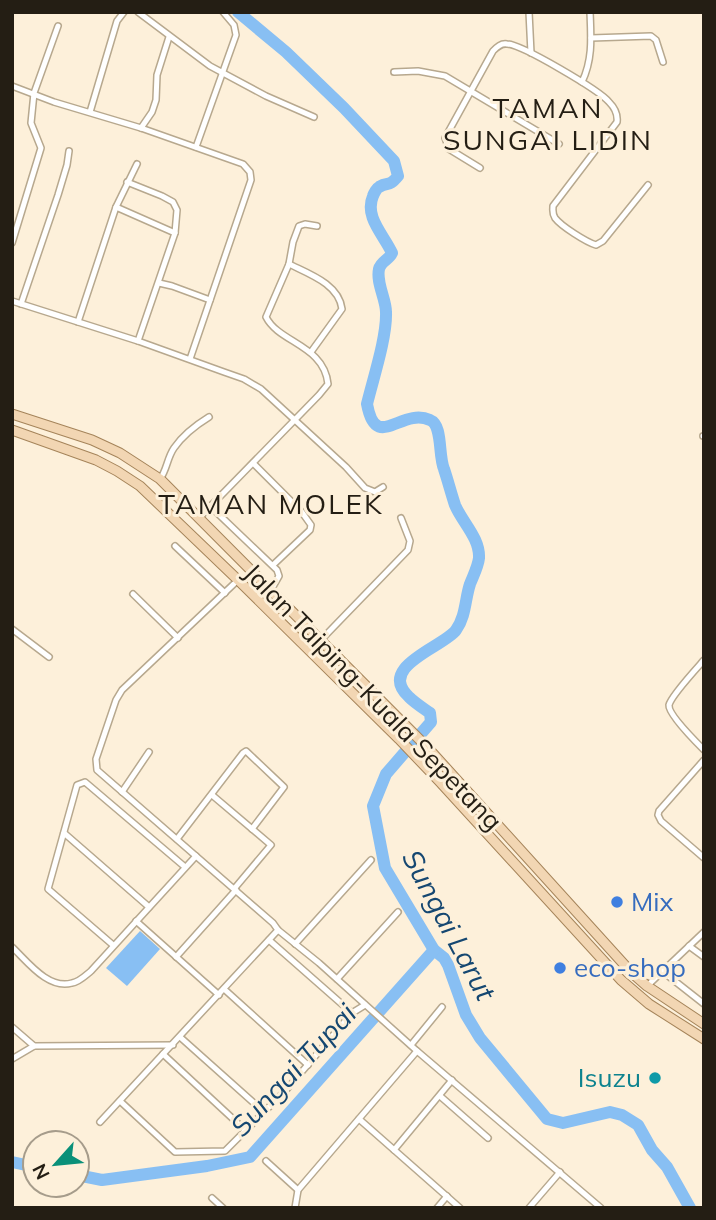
<svg xmlns="http://www.w3.org/2000/svg" width="716" height="1220" font-family="Mulish,sans-serif">
<style>
.water{fill:#88bff3}
.lines{fill:none;stroke-linecap:round;stroke-linejoin:round}
.river{stroke:#88bff3;stroke-width:12}
.minor-casing{stroke:#b7a88e;stroke-width:8}
.primary-casing{stroke:#a5845a;stroke-width:11}
.minor{stroke:#fff;stroke-width:5}
.primary{stroke:#f2d6b3;stroke-width:9}
.shop-dot{fill:#3f7fe0;stroke:#fdf0da;stroke-width:2.5}
.culture-dot{fill:#0f9aa8;stroke:#fdf0da;stroke-width:2.5}
.labels{text-anchor:middle;stroke-width:6;stroke-linejoin:round;paint-order:stroke}
.street-label{font-size:26px;fill:#241e14;stroke:#fdf0da}
.shop-label{font-size:26px;fill:#366cbe;stroke:#fdf0da;text-anchor:start}
.culture-label{font-size:26px;fill:#0d838f;stroke:#fdf0da;text-anchor:end}
.neighbourhood-label{font-size:28px;letter-spacing:2px;fill:#241e14;stroke:#fdf0da}
.water-label{font-size:28px;font-style:italic;fill:#154771;stroke:#fdf0da}
</style>
<rect width="100%" height="100%" fill="#fdf0da"/>
<polygon class="water" points="140,931 160,949 127,986 106,968"/>
<g class="lines">
<g class="river">
<path d="M 238,12 L 286,52 L 344,108 L 394,161 L 398,176 C 388,188 389,181 379,187 C 377,188 374,193 373,196 C 364,217 384,235 392,253 C 389,260 381,261 379,269 C 376,283 386,299 386,312 C 387,337 373,379 367,404 C 376,453 401,407 430,420 C 443,425 438,455 444,469 C 448,481 451,493 455,505 C 462,522 480,538 479,558 C 478,567 473,576 470,584 C 465,599 466,616 456,630 C 444,647 376,666 409,697 C 415,703 423,708 430,713 L 431,722 L 386,774 L 373,806 L 385,868 L 434,950 L 444,958 L 448,965 L 466,1015 L 480,1038 L 547,1119 L 563,1123 L 610,1112 L 622,1115 L 638,1125 L 652,1150 L 667,1167 L 690,1208"/>
<polyline points="12,1162 35,1167"/>
<polyline points="77,1175 102,1180 207,1166 250,1157 434,950"/>
</g>
<defs>
<g id="minor">
<polyline points="138,12 210,66 266,96 314,117"/>
<polyline points="529,12 531,53"/>
<polyline points="591,38 651,36 656,40 663,62"/>
<polyline points="394,72 418,71 445,76 559,144"/>
<path d="M 582,82 C 593,59 591,37 590,12"/>
<polyline points="12,86 54,102 141,128 243,164 250,172 251,180 190,359"/>
<polyline points="90,112 117,21 124,12"/>
<polyline points="141,128 152,112 156,100 157,75 169,37"/>
<polyline points="196,147 236,35 234,25 223,12"/>
<path d="M 480,168 L 449,149 L 445,138 L 493,51 C 497,47 501,43 507,44 C 521,44 599,90 609,102 C 615,108 618,114 617,122 L 553,206 C 553,211 552,213 555,218 C 561,226 586,242 596,245 L 603,241 L 648,185"/>
<polyline points="127,182 162,196 173,202 177,210 175,233 138,341"/>
<polyline points="116,207 137,164"/>
<polyline points="12,243 41,148 31,123 34,93 58,26"/>
<path d="M 289,264 C 309,274 339,284 342,309 L 311,352"/>
<polyline points="159,283 172,286 210,300"/>
<polyline points="12,301 138,341 224,372 244,379 261,389 346,467 365,488 375,492 383,487"/>
<polyline points="21,304 58,195 67,165 69,151"/>
<polyline points="78,322 116,207 175,233"/>
<polyline points="703,436 704,436"/>
<polyline points="253,463 301,511 311,525 310,530 273,565"/>
<path d="M 160,479 C 167,470 167,458 174,448 C 183,435 196,425 209,417"/>
<polyline points="210,506 277,570 279,576 271,590"/>
<path d="M 199,518 L 319,395 L 328,384 C 324,345 279,343 266,317 L 289,264 L 293,242 L 299,226 L 305,224 L 317,226"/>
<polyline points="175,546 225,593"/>
<polyline points="238,580 122,690 116,700 96,759 97,770 273,923 278,930 319,963 417,1051 601,1208"/>
<polyline points="133,594 178,638"/>
<polyline points="12,629 49,657"/>
<polyline points="321,640 408,550 410,541 401,518"/>
<path d="M 704,660 C 697,668 671,696 669,705 C 668,714 697,743 704,750"/>
<polyline points="704,760 659,811 658,815 661,821 704,858"/>
<polyline points="122,792 149,752"/>
<polyline points="212,795 271,845 234,889"/>
<polyline points="64,833 149,907"/>
<polyline points="177,839 243,753 246,751 284,787 252,829"/>
<polyline points="136,921 219,995"/>
<polyline points="269,940 352,1013"/>
<polyline points="295,944 371,860"/>
<polyline points="113,945 48,889 77,785 85,782 185,867"/>
<polyline points="689,946 704,957"/>
<path d="M 12,947 C 27,961 48,990 72,983 C 79,982 85,976 91,971 L 196,856"/>
<polyline points="176,957 236,890"/>
<polyline points="662,971 704,1004"/>
<polyline points="337,979 398,912"/>
<polyline points="647,986 704,932"/>
<polyline points="224,989 308,1065"/>
<polyline points="12,1027 34,1046 173,1045"/>
<polyline points="180,1037 264,1112"/>
<polyline points="411,1045 442,1007"/>
<polyline points="163,1054 245,1130"/>
<polyline points="12,1059 34,1046"/>
<polyline points="440,1096 488,1138"/>
<polyline points="120,1101 175,1152 225,1151 287,1089 352,1013 365,1005"/>
<polyline points="359,1119 460,1208"/>
<polyline points="100,1122 278,930"/>
<polyline points="394,1150 452,1080"/>
<polyline points="266,1161 298,1190"/>
<polyline points="212,1198 223,1208"/>
<polyline points="295,1208 298,1190 417,1051"/>
<polyline points="437,1208 447,1196"/>
<polyline points="529,1208 560,1172"/>
</g>
<g id="primary">
<polyline points="12,414 92,440 120,453 160,479 428,748 631,972 647,986 704,1024"/>
<polyline points="12,430 96,460 117,471 140,486 238,580 399,739 439,781 621,980 649,1004 704,1039"/>
</g>
</defs>
<use href="#minor" class="minor-casing"/>
<use href="#primary" class="primary-casing"/>
<use href="#minor" class="minor"/>
<use href="#primary" class="primary"/>
</g>
<g class="shop-dot">
<circle cx="617" cy="902" r="7"/>
<circle cx="560" cy="968" r="7"/>
</g>
<circle class="culture-dot" cx="655" cy="1078" r="7"/>
<g class="labels">
<g class="street-label">
<text transform="translate(373 697) rotate(46)" y="9">Jalan Taiping-Kuala Sepetang</text>
</g>
<g class="shop-label">
<text x="631" y="911">Mix</text>
<text x="574" y="977">eco-shop</text>
</g>
<g class="culture-label">
<text x="641" y="1087">Isuzu</text>
</g>
<g class="neighbourhood-label">
<text x="548" y="118">TAMAN<tspan x="548" dy="32">SUNGAI LIDIN</tspan></text>
<text x="271" y="514">TAMAN MOLEK</text>
</g>
<g class="water-label">
<text transform="translate(449 925) rotate(62)" y="10">Sungai Larut</text>
<text transform="translate(293 1070) rotate(-47)" y="10">Sungai Tupai</text>
</g>
</g>
<rect width="716" height="1220" fill="none" stroke="#241e14" stroke-width="28"/>
<g transform="translate(56 1164) rotate(243)"><circle r="33" fill="#fdf0da" stroke="#a69c8b" stroke-width="2"/>
<path d="M0-5L12 26L0 18L-12 26Z" fill="#0a9079"/>
<text y="-10" font-size="19" font-weight="bold" text-anchor="middle" fill="#241e14">N</text>
</g>
</svg>
